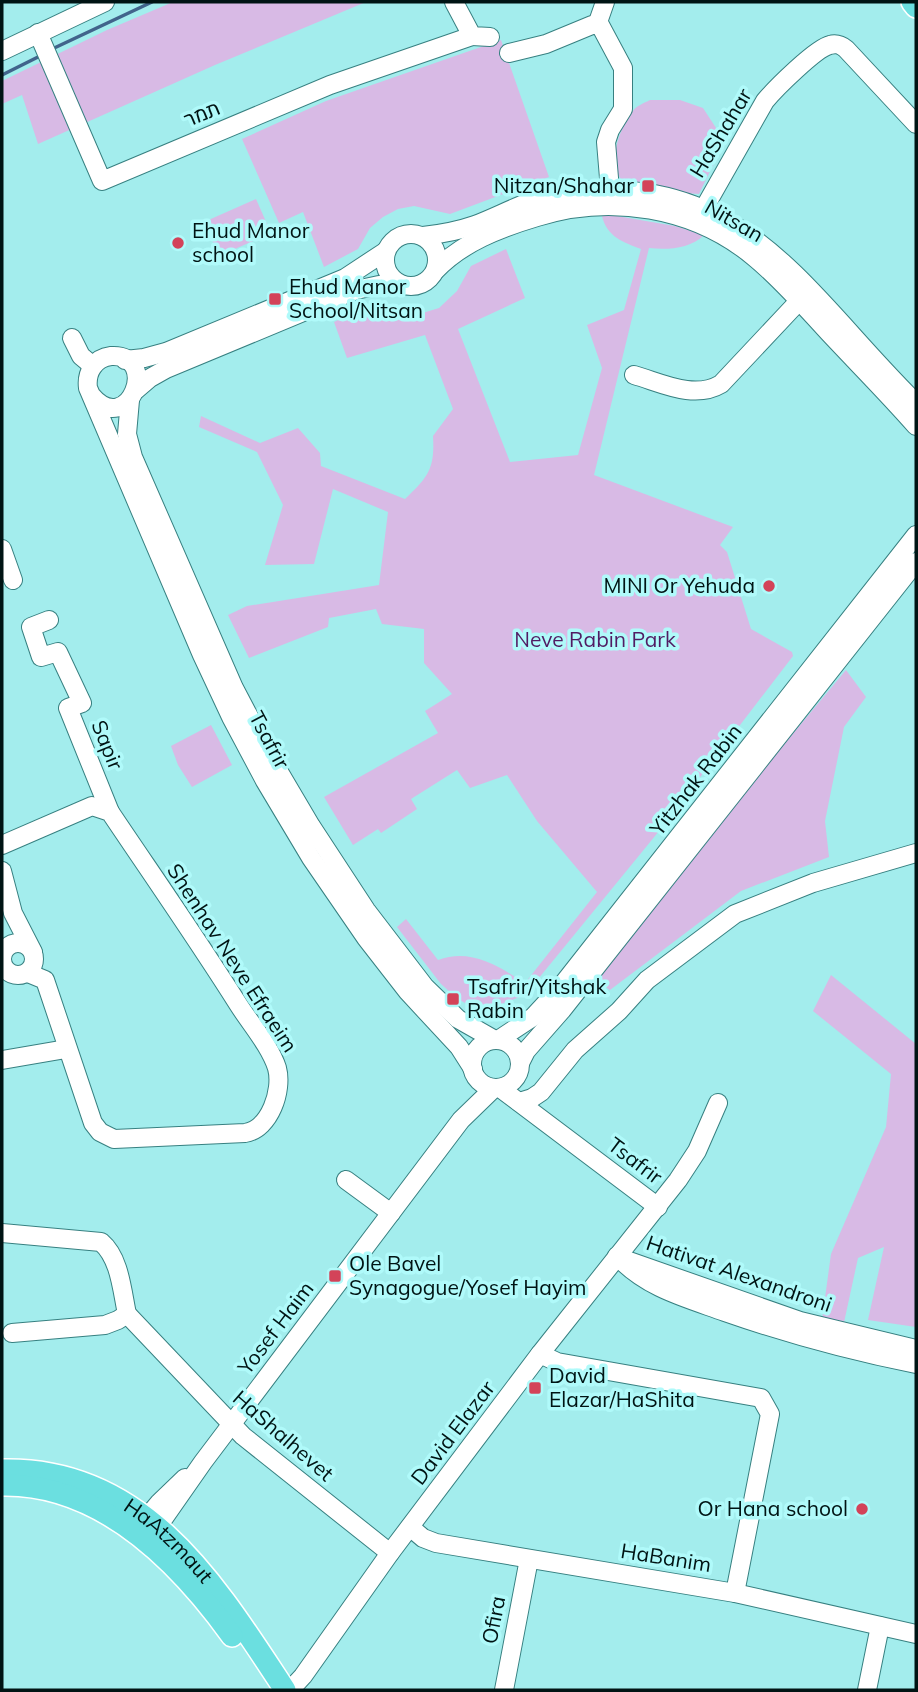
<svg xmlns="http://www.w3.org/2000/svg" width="918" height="1692" font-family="Mulish,Heebo,sans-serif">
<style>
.green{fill:#d8bae5}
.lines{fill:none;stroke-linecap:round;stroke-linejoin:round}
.stream{stroke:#41648b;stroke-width:3.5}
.minor-casing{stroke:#378081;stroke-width:20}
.major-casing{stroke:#fff;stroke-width:24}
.minor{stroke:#fff;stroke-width:18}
.major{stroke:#6bdfe0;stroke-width:21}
.poi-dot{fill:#d34359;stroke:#b0fafa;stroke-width:2.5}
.labels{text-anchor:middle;stroke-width:7;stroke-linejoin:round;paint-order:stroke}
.street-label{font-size:21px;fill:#001414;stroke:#b0fafa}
.poi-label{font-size:21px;fill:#001414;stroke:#b0fafa;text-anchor:start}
.park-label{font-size:21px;fill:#511c63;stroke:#b0fafa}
</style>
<rect width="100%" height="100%" fill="#a3eded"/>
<g class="green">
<polygon points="173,2 366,2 215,65 38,144 22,95 2,104 2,81 107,30"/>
<polygon points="501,40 549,177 450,214 414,206 398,209 383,217 370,228 358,249 324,267 303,212 279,223 242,139 326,101"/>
<path d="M 650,100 L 680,100 L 703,108 L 718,131 L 716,159 L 699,194 C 679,193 640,196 624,182 C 605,166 620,127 632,112 C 636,106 644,103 650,100 Z"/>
<polygon points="256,199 271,233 219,256 204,222"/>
<path d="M 611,215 L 675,226 L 704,235 C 690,249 667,250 649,248 L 594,475 L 733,527 L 720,545 L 727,552 L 751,629 L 792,652 L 793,656 L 655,836 L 525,995 L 491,1008 L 472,1007 L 458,999 L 441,984 L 397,927 L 406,919 L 438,960 C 471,948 498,966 525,983 L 597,892 L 537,821 L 507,775 L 470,788 L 457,770 L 411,799 L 417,809 L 381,833 L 378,829 L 353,845 L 324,797 L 438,733 L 425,711 L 452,694 L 424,663 L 424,629 L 382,624 L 376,609 L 329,618 L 328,627 L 249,658 L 228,615 L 247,606 L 379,585 L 388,512 L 333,489 L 314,564 L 265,565 L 283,505 L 257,452 L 199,427 L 201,416 L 260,443 L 298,428 L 320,453 L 321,466 L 405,499 C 428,477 435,469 433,436 L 453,409 L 425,335 L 347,358 L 334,322 L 364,308 L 380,308 L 416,315 L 439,308 L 457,291 L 471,266 L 506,249 L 525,298 L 458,329 L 510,462 L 578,455 L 602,368 L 587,325 L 624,310 L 641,249 C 623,242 607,237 602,216 Z"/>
<polygon points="846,670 866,697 844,727 825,821 829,857 741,891 610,990 590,977"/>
<polygon points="211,725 232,765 192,787 178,765 171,746"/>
<polygon points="831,975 916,1044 916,1327 868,1320 884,1247 858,1258 843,1327 822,1320 831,1254 886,1127 891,1074 813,1011"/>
</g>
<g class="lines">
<g class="stream">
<polyline points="50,50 152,2"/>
<polyline points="2,75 40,56"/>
</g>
<defs>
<g id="minor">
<polyline points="454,2 472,36 490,37"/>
<polyline points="597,25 605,2"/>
<polyline points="38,33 102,181 330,85 472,36"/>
<polyline points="2,51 105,2"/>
<polyline points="509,53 546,44 592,25 600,25 623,68 623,109 610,130 606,142 610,190"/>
<path d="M 698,219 L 765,101 C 775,89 816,48 830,45 C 837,43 841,45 846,49 L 916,124"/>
<circle cx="411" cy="260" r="26"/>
<path d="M 423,236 C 441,234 458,231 475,225 C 502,215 530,198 559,194 C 742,166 804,293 916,403"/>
<path d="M 435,271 C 461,243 500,228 537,217 C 610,194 694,207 754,257 C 781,279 805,307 829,333 C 858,364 888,394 916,426"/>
<polyline points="72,338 81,356 93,366"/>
<polyline points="125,360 144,358 166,352 345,278 386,251"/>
<path d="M 634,375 C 662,383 694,400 721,384 L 799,301"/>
<polyline points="136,390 150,378 166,369 356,290 379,285 402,285"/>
<path d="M 91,395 C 129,440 161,353 111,356 C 94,358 86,373 88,388 L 202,655 L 231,717 L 265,781 L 311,858 L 366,938 L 408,992 L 459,1047 L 473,1069"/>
<polyline points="130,400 127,434 133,457 234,688 272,760 311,826 366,910 425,987 458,1019 495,1040"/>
<polyline points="2,549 13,580"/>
<polyline points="49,620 31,627 41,657 58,652 82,703 68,708 110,812"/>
<path d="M 2,845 L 92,806 L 110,812 C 153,876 197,939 238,1004 C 250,1023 270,1046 277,1068 C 283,1090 270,1129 245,1133 L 114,1139 L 100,1132 L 93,1123 L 45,980 L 28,973"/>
<polyline points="2,871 13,913 33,952"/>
<circle cx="18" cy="959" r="16"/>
<circle cx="496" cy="1064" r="24"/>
<polyline points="498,1040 533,1017 559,989 916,535"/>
<polyline points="2,1060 66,1049"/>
<polyline points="520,1063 526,1051 562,1010 916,562"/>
<polyline points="500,1088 658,1207"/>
<polyline points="519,1102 532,1098 541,1092 575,1050 619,1011 647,980 735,914 813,883 916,853"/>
<polyline points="346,1180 391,1213"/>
<path d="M 2,1233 L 101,1242 C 120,1258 122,1291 127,1314 L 118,1320 L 105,1325 L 12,1333"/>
<path d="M 617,1256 C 646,1288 686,1298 725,1312 C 788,1334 851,1351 916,1364"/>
<polyline points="626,1260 800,1321 916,1349"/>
<polyline points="127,1314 243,1436 390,1553"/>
<polyline points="540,1354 557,1362 761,1398 770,1414 735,1593"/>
<polyline points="410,1527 423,1538 436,1543 735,1593 916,1634"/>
<polyline points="137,1529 159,1503 185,1478"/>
<polyline points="150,1538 203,1462 461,1120 494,1088"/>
<polyline points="290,1690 303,1676 390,1553 540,1354 678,1180 697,1151 718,1103"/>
<polyline points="504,1690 529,1559"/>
<polyline points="867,1690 880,1626"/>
</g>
<g id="major">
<polyline points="912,2 916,7"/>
<path id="s1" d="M 2,1470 C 144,1466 216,1585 285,1690"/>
<path d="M 2,1485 C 101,1483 178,1561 232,1636"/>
</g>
</defs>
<use href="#minor" class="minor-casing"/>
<use href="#major" class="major-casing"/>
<use href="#minor" class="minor"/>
<use href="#major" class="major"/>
</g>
<g class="poi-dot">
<rect x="641" y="179" width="14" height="14" rx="3.5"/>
<circle cx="178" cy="243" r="7"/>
<rect x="268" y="292" width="14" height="14" rx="3.5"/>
<circle cx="769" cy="586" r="7"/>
<rect x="446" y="992" width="14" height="14" rx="3.5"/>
<rect x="328" y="1269" width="14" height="14" rx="3.5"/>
<rect x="528" y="1381" width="14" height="14" rx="3.5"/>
<circle cx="862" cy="1509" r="7"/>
</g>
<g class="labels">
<g class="street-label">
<text transform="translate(202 114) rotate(-23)" y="7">תמר</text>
<text transform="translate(721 133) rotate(-59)" y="7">HaShahar</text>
<text transform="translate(734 221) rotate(30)" y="7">Nitsan</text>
<text transform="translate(269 740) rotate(62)" y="7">Tsafrir</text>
<text transform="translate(107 745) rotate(68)" y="7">Sapir</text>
<text transform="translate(696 780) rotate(-52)" y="7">Yitzhak Rabin</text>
<text transform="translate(232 958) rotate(57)" y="7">Shenhav Neve Efraeim</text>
<text transform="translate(635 1161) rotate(37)" y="7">Tsafrir</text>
<text transform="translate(739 1274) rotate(19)" y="7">Hativat Alexandroni</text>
<text transform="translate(276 1328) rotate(-53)" y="7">Yosef Haim</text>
<text transform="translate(453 1433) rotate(-53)" y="7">David Elazar</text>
<text transform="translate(283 1436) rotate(41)" y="7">HaShalhevet</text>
<text dy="7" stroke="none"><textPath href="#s1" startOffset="187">HaAtzmaut</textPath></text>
<text transform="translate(666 1558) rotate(9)" y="7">HaBanim</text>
<text transform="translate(494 1620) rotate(-79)" y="7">Ofira</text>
</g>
<g class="poi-label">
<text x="634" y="193" text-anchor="end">Nitzan/Shahar</text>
<text x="192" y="238">Ehud Manor<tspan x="192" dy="24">school</tspan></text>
<text x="289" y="294">Ehud Manor<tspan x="289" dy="24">School/Nitsan</tspan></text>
<text x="755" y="593" text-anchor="end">MINI Or Yehuda</text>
<text x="467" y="994">Tsafrir/Yitshak<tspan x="467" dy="24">Rabin</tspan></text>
<text x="349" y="1271">Ole Bavel<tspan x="349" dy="24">Synagogue/Yosef Hayim</tspan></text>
<text x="549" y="1383">David<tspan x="549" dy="24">Elazar/HaShita</tspan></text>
<text x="848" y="1516" text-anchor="end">Or Hana school</text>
</g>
<g class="park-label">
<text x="595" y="647">Neve Rabin Park</text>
</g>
</g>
<rect width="918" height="1692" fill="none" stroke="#001414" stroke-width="7"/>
</svg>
